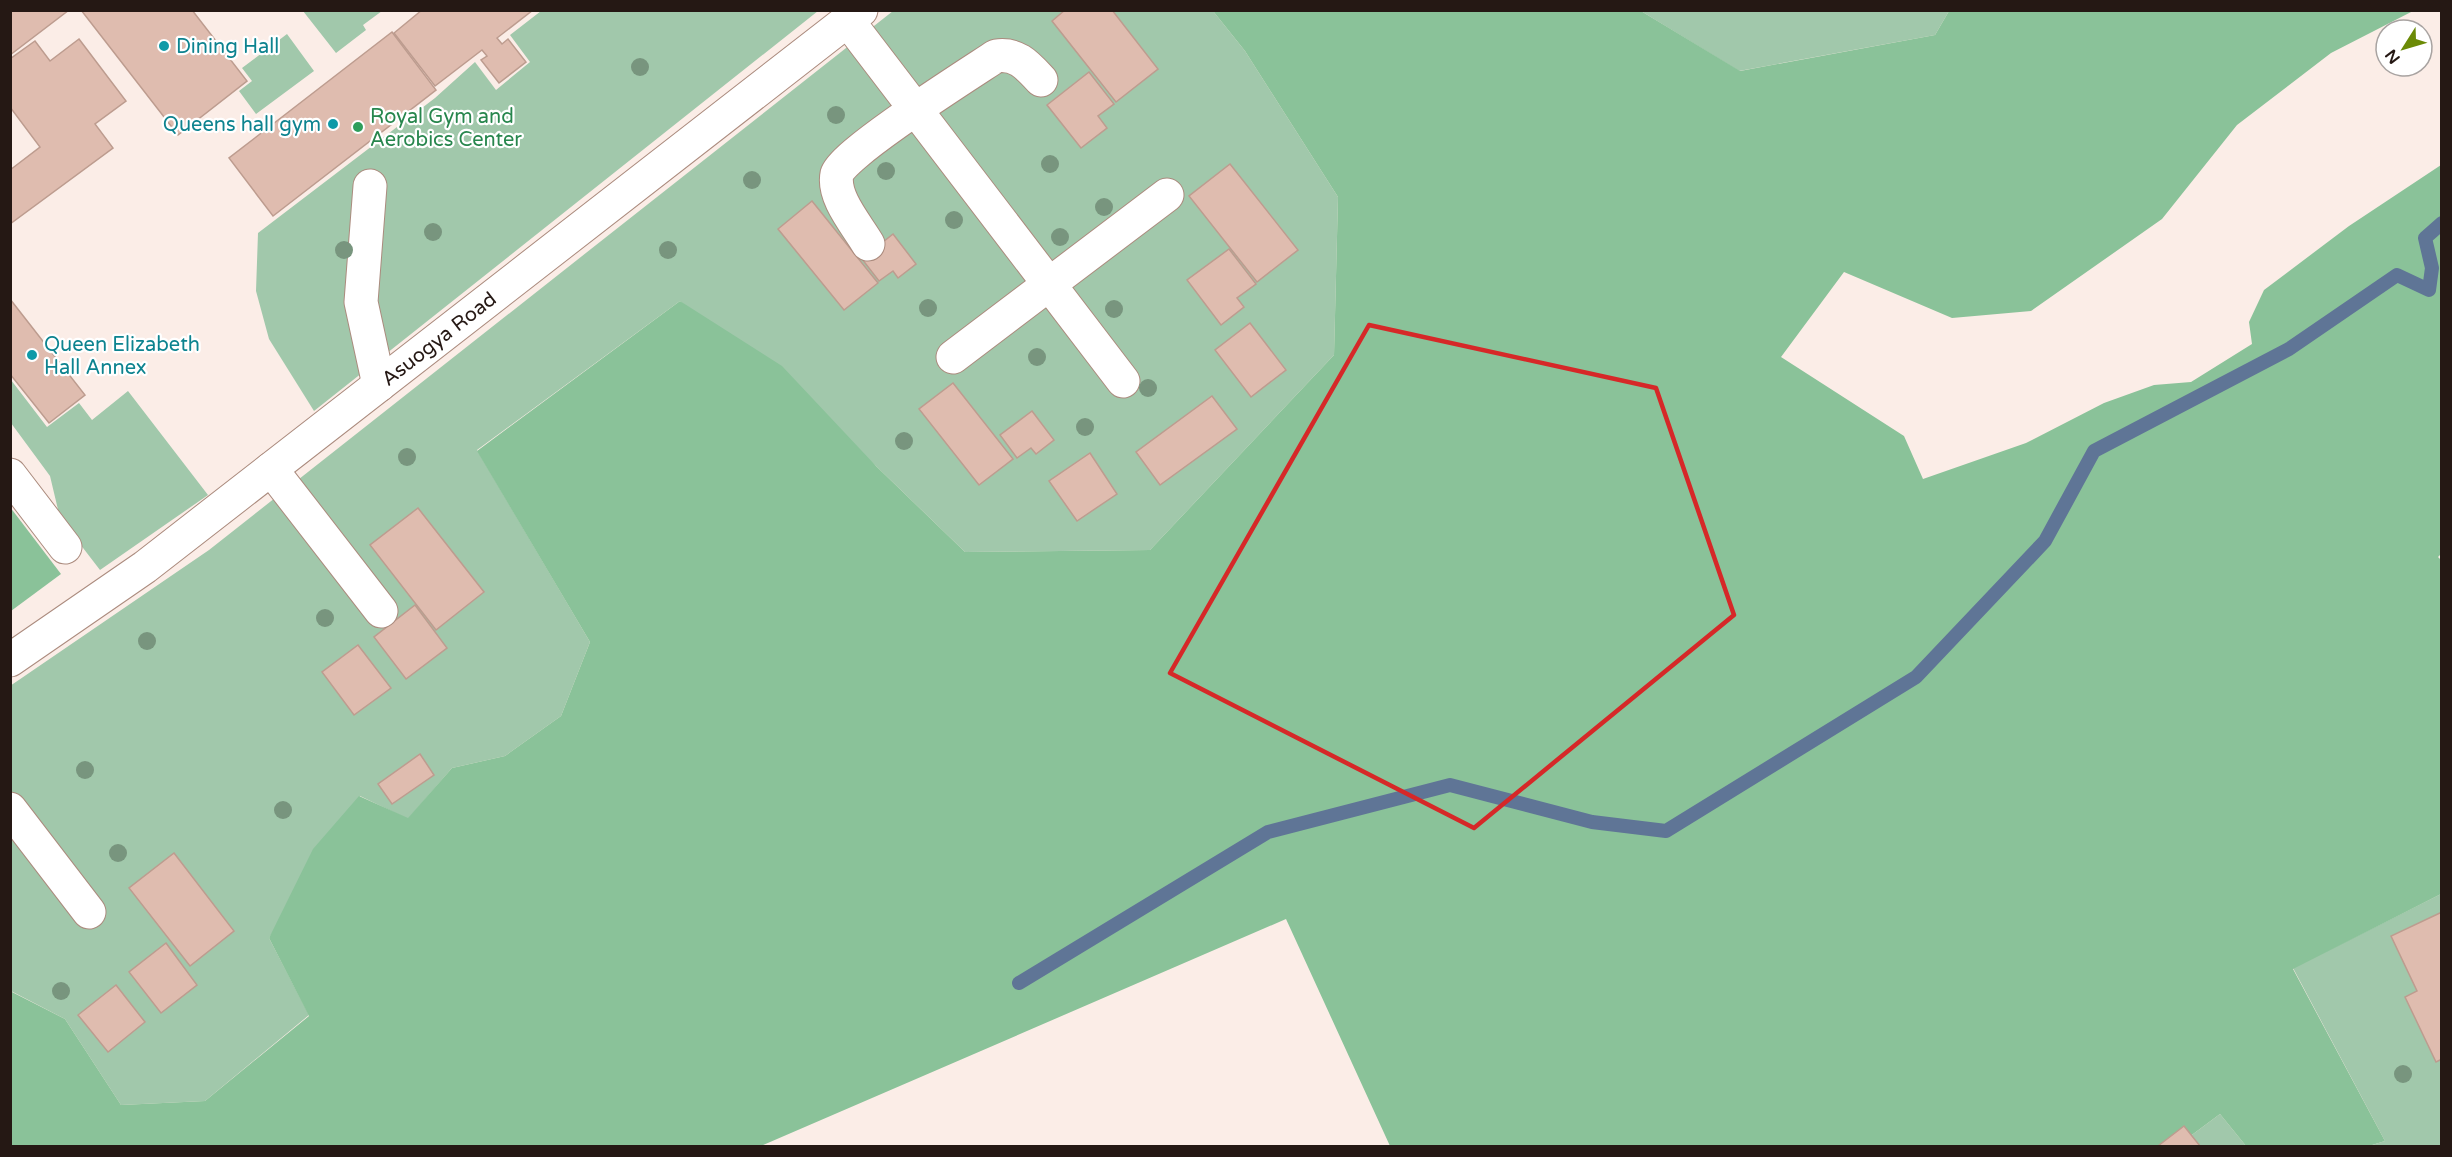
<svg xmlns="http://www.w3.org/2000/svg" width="2452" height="1157" font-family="'Varela Round',sans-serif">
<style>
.green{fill:#a1c8ab}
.forest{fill:#8ac299}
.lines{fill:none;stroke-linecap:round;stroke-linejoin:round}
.stream{stroke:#5f7596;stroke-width:14}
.building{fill:#dfbcaf;stroke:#bd9c8f;stroke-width:1.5}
.minor-casing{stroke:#ab8b7e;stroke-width:35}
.minor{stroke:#fff;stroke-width:33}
.tree{fill:#78957e}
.marked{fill:none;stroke:#d62828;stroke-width:4.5;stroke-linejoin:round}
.culture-dot{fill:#0f9aa8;stroke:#fff;stroke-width:2}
.leisure-dot{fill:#2e9e5b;stroke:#fff;stroke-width:2}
.labels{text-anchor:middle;stroke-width:4.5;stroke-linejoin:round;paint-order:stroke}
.culture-label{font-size:20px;fill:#0d838f;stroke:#fff;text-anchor:start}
.leisure-label{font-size:20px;fill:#27864d;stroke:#fff;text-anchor:start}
.street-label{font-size:20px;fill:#251814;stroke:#fff}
</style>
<rect width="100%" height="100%" fill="#fbede7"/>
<g class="green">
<polygon points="303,11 382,11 363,25 366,30 336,53"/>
<polygon points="541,11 818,11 314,411 269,339 256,291 258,233 435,98 475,62 496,90 530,62 510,35"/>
<polygon points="893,11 1213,11 1245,51 1338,197 1334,355 1150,550 965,552 876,466 680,301 477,450 590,642 561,716 505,756 452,768 408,819 360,796 269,938 309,1015 205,1101 121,1105 65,1019 11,991 10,686 209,550"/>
<polygon points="1641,11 1949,11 1935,35 1739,71"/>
<polygon points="287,34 314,71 256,114 239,91 252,81 242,68"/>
<polygon points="11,380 47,427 79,403 92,420 128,391 208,495 100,570 60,518 50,476 11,423"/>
<polygon points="2441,894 2441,1146 2369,1146 2385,1141 2293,968"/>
<polygon points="2220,1114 2246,1146 2177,1146"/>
</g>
<g class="forest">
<polygon points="1213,11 1641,11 1740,71 1935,35 1949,11 2413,11 2331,53 2237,125 2162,219 2031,311 1952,318 1844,272 1781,357 1904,436 1923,479 2026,443 2104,403 2154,385 2191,382 2252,344 2249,322 2264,290 2349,226 2441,165 2442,553 2438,557 2442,561 2441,894 2293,969 2385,1141 2369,1146 2246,1146 2220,1114 2177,1146 1390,1146 1286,919 761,1146 11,1146 10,991 65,1019 121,1105 205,1101 309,1016 269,938 313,849 359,796 408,818 452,768 505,756 561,716 590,642 477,451 680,301 782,366 876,466 965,552 1150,550 1334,355 1338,197 1245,51"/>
<polygon points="10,507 61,574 11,611 10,611"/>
</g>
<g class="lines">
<polyline class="stream" points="1019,983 1268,832 1450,785 1592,822 1666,831 1916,677 2045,541 2094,451 2289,349 2397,275 2429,290 2432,268 2425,238 2442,223"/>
</g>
<g class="building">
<polygon points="10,10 69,10 10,55"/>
<polygon points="81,10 192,10 247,81 178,135"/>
<polygon points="422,10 533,10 497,38 502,44 508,39 526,62 499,83 481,60 487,56 482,50 435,86 394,33"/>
<polygon points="1065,10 1112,10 1158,69 1116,102 1052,21"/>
<polygon points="392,32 436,90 273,216 229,158"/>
<polygon points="79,39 126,101 95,124 113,148 10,224 10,170 40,147 10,107 10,59 35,41 50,61"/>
<polygon points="1089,72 1114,104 1098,116 1107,128 1081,148 1047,105"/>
<polygon points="1230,164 1298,250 1257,282 1189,196"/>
<polygon points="812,201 878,283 844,310 778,229"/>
<polygon points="893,234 916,264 898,278 893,271 879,281 862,259"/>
<polygon points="1229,249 1256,284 1237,298 1244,307 1221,325 1187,280"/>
<polygon points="10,299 85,395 49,423 10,374"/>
<polygon points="1250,323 1286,370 1251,397 1215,350"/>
<polygon points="953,383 1013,459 979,485 919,409"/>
<polygon points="1212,396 1237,429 1160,485 1136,452"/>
<polygon points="1032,411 1054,440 1036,454 1031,448 1017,458 1000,435"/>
<polygon points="1090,453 1117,494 1077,521 1049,481"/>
<polygon points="418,508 484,592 436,630 370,545"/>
<polygon points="415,605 447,648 406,679 374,637"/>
<polygon points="358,645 391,688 354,715 322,672"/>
<polygon points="420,754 434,775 392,804 378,784"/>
<polygon points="174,853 234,931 190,966 129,888"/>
<polygon points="2442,912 2442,1059 2436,1062 2405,997 2417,991 2391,936"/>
<polygon points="166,943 197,985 161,1013 129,972"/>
<polygon points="116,985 145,1022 108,1052 78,1015"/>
<polygon points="2184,1126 2200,1146 2158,1146"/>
</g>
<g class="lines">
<defs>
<g id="minor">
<polyline points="848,21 1123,381"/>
<polyline points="370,186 361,302 379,385"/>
<path d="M 868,244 C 857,225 832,197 837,174 C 842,154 972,72 996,56 C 1017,53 1027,65 1041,80"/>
<polyline points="953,357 1167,195"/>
<polyline points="271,469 381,611"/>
<polyline points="10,475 65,547"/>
<path id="s1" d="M 10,660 L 145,567 L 861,10"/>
<polyline points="10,809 89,912"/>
</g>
</defs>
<use href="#minor" class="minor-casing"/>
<use href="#minor" class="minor"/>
</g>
<g class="tree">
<circle cx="640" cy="67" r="9"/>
<circle cx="836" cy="115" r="9"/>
<circle cx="1050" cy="164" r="9"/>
<circle cx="886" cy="171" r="9"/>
<circle cx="752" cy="180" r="9"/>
<circle cx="1104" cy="207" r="9"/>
<circle cx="954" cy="220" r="9"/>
<circle cx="433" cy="232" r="9"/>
<circle cx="1060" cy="237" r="9"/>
<circle cx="344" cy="250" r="9"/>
<circle cx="668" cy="250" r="9"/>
<circle cx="928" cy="308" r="9"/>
<circle cx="1114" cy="309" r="9"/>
<circle cx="1037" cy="357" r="9"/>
<circle cx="1148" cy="388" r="9"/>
<circle cx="1085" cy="427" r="9"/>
<circle cx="904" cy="441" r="9"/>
<circle cx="407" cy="457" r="9"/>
<circle cx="325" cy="618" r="9"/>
<circle cx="147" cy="641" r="9"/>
<circle cx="85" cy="770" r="9"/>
<circle cx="283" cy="810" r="9"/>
<circle cx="118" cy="853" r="9"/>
<circle cx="61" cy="991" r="9"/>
<circle cx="2403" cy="1074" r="9"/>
</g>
<path class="marked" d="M 1369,325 L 1656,388 L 1734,615 L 1474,828 L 1170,673 Z"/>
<g class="culture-dot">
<circle cx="164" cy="46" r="6"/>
<circle cx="333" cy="124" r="6"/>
<circle cx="32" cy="355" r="6"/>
</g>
<circle class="leisure-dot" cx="358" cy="127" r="6"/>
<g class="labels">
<g class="culture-label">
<text x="176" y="53">Dining Hall</text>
<text x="321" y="131" text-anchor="end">Queens hall gym</text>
<text x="44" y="351">Queen Elizabeth<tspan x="44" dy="23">Hall Annex</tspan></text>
</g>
<g class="leisure-label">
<text x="370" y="123">Royal Gym and<tspan x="370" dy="23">Aerobics Center</tspan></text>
</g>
<g class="street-label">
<text dy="7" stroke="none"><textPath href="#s1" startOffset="536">Asuogya Road</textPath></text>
</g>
</g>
<rect width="2452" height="1157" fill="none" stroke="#251814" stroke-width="24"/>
<g transform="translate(2404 48) rotate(233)"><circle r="28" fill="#ffffff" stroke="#a8a3a1" stroke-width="1.5"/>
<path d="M0-4.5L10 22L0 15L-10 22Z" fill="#6b8a06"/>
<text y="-9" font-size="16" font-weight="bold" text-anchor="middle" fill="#251814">N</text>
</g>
</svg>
